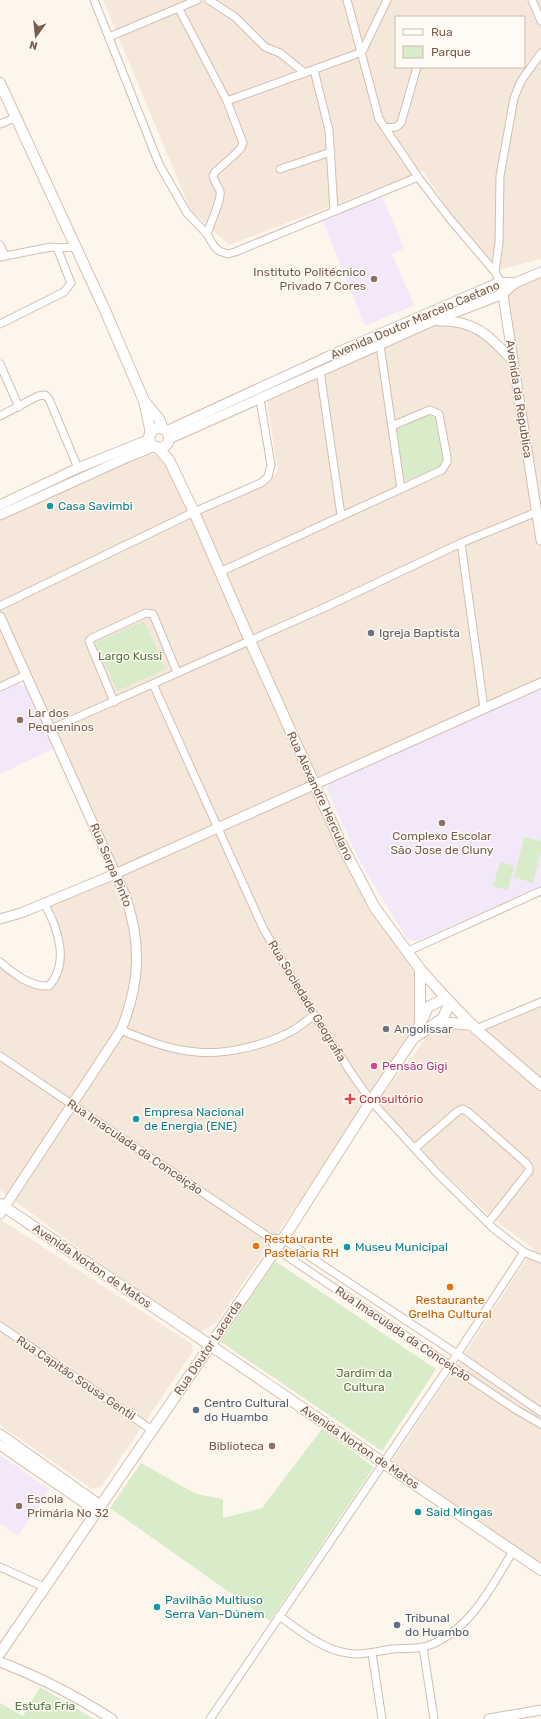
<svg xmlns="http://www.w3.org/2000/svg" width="541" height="1719" font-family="Rubik,sans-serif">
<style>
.residential{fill:#f5e8da;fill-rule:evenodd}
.education{fill:#f3e8fa}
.green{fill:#d8ecc9}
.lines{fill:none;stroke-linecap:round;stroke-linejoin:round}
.minor-casing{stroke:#d1beb0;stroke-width:9}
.tertiary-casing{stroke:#d1beb0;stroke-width:11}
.secondary-casing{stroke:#d6c0b0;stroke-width:12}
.minor{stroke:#fff;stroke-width:7}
.tertiary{stroke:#fff;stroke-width:9}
.secondary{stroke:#fff;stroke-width:10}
.education-dot{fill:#8d6e63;stroke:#fffaf3;stroke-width:1.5}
.culture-dot{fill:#0f9aa8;stroke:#fffaf3;stroke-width:1.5}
.worship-dot{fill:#6b7280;stroke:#fffaf3;stroke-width:1.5}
.hotel-dot{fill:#d1479c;stroke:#fffaf3;stroke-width:1.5}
.health-dot{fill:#e0444e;stroke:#fffaf3;stroke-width:1.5}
.food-dot{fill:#e8710a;stroke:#fffaf3;stroke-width:1.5}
.service-dot{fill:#5c6f8a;stroke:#fffaf3;stroke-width:1.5}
.labels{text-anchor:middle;stroke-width:3;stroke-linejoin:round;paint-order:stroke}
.education-label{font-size:12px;fill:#785e54;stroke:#fffaf3;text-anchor:end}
.street-label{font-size:12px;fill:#7a5c4d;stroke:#fffaf3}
.culture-label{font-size:12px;fill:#0d838f;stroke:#fffaf3;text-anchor:start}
.worship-label{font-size:12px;fill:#5b616d;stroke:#fffaf3;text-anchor:start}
.park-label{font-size:12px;fill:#537a41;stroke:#fffaf3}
.hotel-label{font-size:12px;fill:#b23c85;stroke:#fffaf3;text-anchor:start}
.health-label{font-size:12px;fill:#be3a42;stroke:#fffaf3;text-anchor:start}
.food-label{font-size:12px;fill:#c56008;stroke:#fffaf3;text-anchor:start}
.service-label{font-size:12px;fill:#4e5e75;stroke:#fffaf3;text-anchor:start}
</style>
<rect width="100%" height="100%" fill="#fdf6ec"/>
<g class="residential">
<path d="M 103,0 L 541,0 L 541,259 L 490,272 L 423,171 L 229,245 L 191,211 ZM 396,17 L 524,17 L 524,67 L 396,67 Z"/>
<polygon points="541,272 541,683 315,785 377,916 413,967 417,990 416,1019 407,1041 336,1148 216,1323 200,1332 74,1245 0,1190 0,962 39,986 56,978 60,943 44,903 115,874 26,675 0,687 0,518 149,453 169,460 196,516 268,484 278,470 266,396 433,321 462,322 513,361 503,294"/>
<polygon points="541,1002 541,1083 476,1029"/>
<polygon points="452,1026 464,1029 473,1034 541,1092 541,1565 391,1462 483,1326 533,1248 497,1222 432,1162 377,1101 432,1031"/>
<polygon points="0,1219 192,1344 193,1351 101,1487 92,1489 0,1425"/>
</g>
<g class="education">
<polygon points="382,196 404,248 392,254 414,305 365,326 323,221"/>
<polygon points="17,683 26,687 53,749 0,774 0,691"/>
<polygon points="541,686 541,886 417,941 407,939 358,858 326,788 329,784"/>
<polygon points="0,1455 49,1489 18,1536 0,1523"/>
</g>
<g class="green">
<polygon points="428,415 434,417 438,423 445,462 439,468 408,480 403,476 397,431 400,426 404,424"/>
<polygon points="144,621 166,669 117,691 95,642"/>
<polygon points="524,837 541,841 541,851 533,883 514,877"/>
<polygon points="500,862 514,866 508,890 493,886"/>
<polygon points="275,1261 436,1369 382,1451 221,1342"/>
<polygon points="322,1429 374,1467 270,1621 110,1508 141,1463 196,1494 223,1499 223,1518 262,1508"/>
<polygon points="40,1687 94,1719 0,1719 0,1703 23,1716"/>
</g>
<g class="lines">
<defs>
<g id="minor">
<polyline points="94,0 159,164 187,213 207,234 214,246 219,251 228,254 235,252 418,177"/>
<polyline points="209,0 235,17 265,47 280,53 305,73"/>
<polyline points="347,0 379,119 418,177 450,219 495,272 500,282"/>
<polyline points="532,0 541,21"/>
<path d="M 179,9 L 227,101 L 243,143 L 241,148 L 232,157 L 215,172 L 213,176 C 214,182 218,186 220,191 C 222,199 210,224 207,234"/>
<polyline points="109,37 197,0"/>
<polyline points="314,70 329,130 334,211"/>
<polyline points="227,101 362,52 387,0"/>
<polyline points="0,124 15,118"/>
<polyline points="385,128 396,127 401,123 417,67"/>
<polyline points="280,169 331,152"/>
<polyline points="0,245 5,256"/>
<polyline points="0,257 51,247 57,248"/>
<polyline points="495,272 499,243 500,176 514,98 521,81 541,53"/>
<polyline points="0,324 64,292 71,283 57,248 76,247"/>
<polyline points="380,345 401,489"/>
<polyline points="0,364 19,407"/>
<polyline points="320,371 341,515"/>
<polyline points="0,416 38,396 45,395 49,399 78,468"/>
<polyline points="461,543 484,708"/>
<polyline points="220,572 442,470 447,462 447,457 439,414 430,410 425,412 392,426"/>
<polyline points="0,606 194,512 261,483 268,477 271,465 260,399"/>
<polyline points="153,684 263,928 314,1015 352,1074 371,1101 437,1173 493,1228 524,1252 541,1259"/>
<polyline points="0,687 26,675"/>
<polyline points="114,702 89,641 92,638 146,613 153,614 177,672"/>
<polyline points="51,729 328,606 461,543 537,512"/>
<polyline points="406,952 541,891"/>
<path d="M 0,962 C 14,974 30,987 49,986 C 70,963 58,928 44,903"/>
<polyline points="476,1029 541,1002"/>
<path d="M 121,1030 C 145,1040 170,1050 197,1052 C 223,1055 262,1046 286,1034 C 296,1030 305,1022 314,1015"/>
<polyline points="0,1056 270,1238 283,1239 457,1354 541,1412"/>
<polyline points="415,1148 458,1111 463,1109 468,1112 526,1163 529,1167 529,1171 488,1223"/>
<polyline points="270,1238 276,1249 515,1409 541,1424"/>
<polyline points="0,1326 152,1430"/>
<polyline points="0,1567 44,1587"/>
<path d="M 279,1616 C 298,1629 319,1647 342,1652 C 359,1657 376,1651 393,1649 C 403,1648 415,1649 424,1647 C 468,1634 491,1588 513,1551"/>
<polyline points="423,1647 434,1719"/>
<polyline points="372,1653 382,1719"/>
<polyline points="210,1719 450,1365 524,1252"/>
</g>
<g id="tertiary">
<polyline points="502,289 541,540"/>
<path d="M 440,321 C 476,320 490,337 513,361"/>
<polyline points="166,431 329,356 500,282 515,283"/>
<polyline points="169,439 433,321 503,294 515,283 541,272"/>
<polyline points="0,505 78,468 150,439"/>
<polyline points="0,515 128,457 155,446"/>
<path d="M 0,617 L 125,895 C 142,944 140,983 121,1030 L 0,1214"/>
<polyline points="0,919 21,913 115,874 541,683"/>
<polyline points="0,1434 100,1505"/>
<polyline points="0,1445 96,1511"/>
<path d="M 0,1662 C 40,1677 76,1696 112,1719"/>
<polyline points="489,1719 541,1710"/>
</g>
<g id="secondary">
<polyline points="0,83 104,308 144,401 151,433"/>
<polyline points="144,401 159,419 163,429"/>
<circle cx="159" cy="438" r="10"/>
<polyline points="157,447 169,460 194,512 250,641 341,843 375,908 420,969 446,998 476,1029 541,1085"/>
<polyline points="420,969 420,1019"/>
<polyline points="435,1026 451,1023 473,1025"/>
<polyline points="414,1038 443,1018 450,1002"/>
<polyline points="0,1204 210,1345 541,1570"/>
<polyline points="0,1653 283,1239 371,1101 413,1039 428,1007 446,998"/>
</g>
</defs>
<use href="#minor" class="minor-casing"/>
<use href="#tertiary" class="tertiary-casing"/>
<use href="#secondary" class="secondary-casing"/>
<use href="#minor" class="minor"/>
<use href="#tertiary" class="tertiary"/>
<use href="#secondary" class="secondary"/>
</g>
<g class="education-dot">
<circle cx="374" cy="279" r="4"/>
<circle cx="20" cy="720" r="4"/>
<circle cx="442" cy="823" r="4"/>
<circle cx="272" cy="1446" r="4"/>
<circle cx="19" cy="1506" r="4"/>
</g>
<g class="culture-dot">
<circle cx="50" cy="506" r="4"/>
<circle cx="136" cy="1119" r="4"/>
<circle cx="347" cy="1247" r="4"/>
<circle cx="418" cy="1512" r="4"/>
<circle cx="157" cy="1607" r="4"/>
</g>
<g class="worship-dot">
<circle cx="371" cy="633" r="4"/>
<circle cx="386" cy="1029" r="4"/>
</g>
<circle class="hotel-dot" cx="374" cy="1066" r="4"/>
<path class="health-dot" d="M348 1093h4v4h4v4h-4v4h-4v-4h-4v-4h4z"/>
<g class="food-dot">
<circle cx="256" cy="1246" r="4"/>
<circle cx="450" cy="1287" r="4"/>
</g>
<g class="service-dot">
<circle cx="196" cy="1410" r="4"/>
<circle cx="397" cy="1625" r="4"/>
</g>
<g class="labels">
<g class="education-label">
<text x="366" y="276">Instituto Politécnico<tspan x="366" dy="14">Privado 7 Cores</tspan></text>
<text x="28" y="717" text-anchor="start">Lar dos<tspan x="28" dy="14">Pequeninos</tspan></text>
<text x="442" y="840" text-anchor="middle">Complexo Escolar<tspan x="442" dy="14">São Jose de Cluny</tspan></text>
<text x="264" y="1450">Biblioteca</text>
<text x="27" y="1503" text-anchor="start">Escola<tspan x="27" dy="14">Primária No 32</tspan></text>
</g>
<g class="street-label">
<text transform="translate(415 320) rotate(-23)" y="4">Avenida Doutor Marcelo Caetano</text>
<text transform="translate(519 399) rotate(81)" y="4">Avenida da Republica</text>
<text transform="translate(320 796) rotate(65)" y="4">Rua Alexandre Herculano</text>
<text transform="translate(111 865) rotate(67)" y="4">Rua Serpa Pinto</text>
<text transform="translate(307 1001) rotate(59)" y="4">Rua Sociedade Geografia</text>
<text transform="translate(135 1147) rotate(34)" y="4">Rua Imaculada da Conceição</text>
<text transform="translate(92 1266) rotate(34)" y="4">Avenida Norton de Matos</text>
<text transform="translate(403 1334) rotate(34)" y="4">Rua Imaculada da Conceição</text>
<text transform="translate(208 1348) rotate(-56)" y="4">Rua Doutor Lacerda</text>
<text transform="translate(76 1378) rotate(34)" y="4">Rua Capitão Sousa Gentil</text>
<text transform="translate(360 1447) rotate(34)" y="4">Avenida Norton de Matos</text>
</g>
<g class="culture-label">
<text x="58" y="510">Casa Savimbi</text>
<text x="144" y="1116">Empresa Nacional<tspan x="144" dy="14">de Energia (ENE)</tspan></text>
<text x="355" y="1251">Museu Municipal</text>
<text x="426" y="1516">Said Mingas</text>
<text x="165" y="1604">Pavilhão Multiuso<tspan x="165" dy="14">Serra Van-Dúnem</tspan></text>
</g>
<g class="worship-label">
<text x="379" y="637">Igreja Baptista</text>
<text x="394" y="1033">Angolissar</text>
</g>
<g class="park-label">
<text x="130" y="660">Largo Kussi</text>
<text x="364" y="1377">Jardim da<tspan x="364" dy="14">Cultura</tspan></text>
<text x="45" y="1710">Estufa Fria</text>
</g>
<g class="hotel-label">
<text x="382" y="1070">Pensão Gigi</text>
</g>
<g class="health-label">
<text x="359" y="1103">Consultório</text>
</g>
<g class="food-label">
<text x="264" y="1243">Restaurante<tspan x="264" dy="14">Pastelaria RH</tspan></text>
<text x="450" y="1304" text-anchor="middle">Restaurante<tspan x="450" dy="14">Grelha Cultural</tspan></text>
</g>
<g class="service-label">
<text x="204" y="1407">Centro Cultural<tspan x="204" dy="14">do Huambo</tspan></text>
<text x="405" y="1622">Tribunal<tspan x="405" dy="14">do Huambo</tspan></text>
</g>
</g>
<rect x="395" y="16" width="130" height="52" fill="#fffaf3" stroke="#cabbb1"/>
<rect x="403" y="29" width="20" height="6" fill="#ffffff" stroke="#cabbb1"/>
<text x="431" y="36" font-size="12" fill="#7a5c4d">Rua</text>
<rect x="403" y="46" width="20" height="12" fill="#d8ecc9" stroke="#cabbb1"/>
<text x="431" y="56" font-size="12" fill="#7a5c4d">Parque</text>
<g transform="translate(36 36) rotate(195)" stroke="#fffaf3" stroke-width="3" paint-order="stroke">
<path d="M0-3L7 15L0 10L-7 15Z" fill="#7a5c4d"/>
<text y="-6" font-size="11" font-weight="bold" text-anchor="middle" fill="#7a5c4d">N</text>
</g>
</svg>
